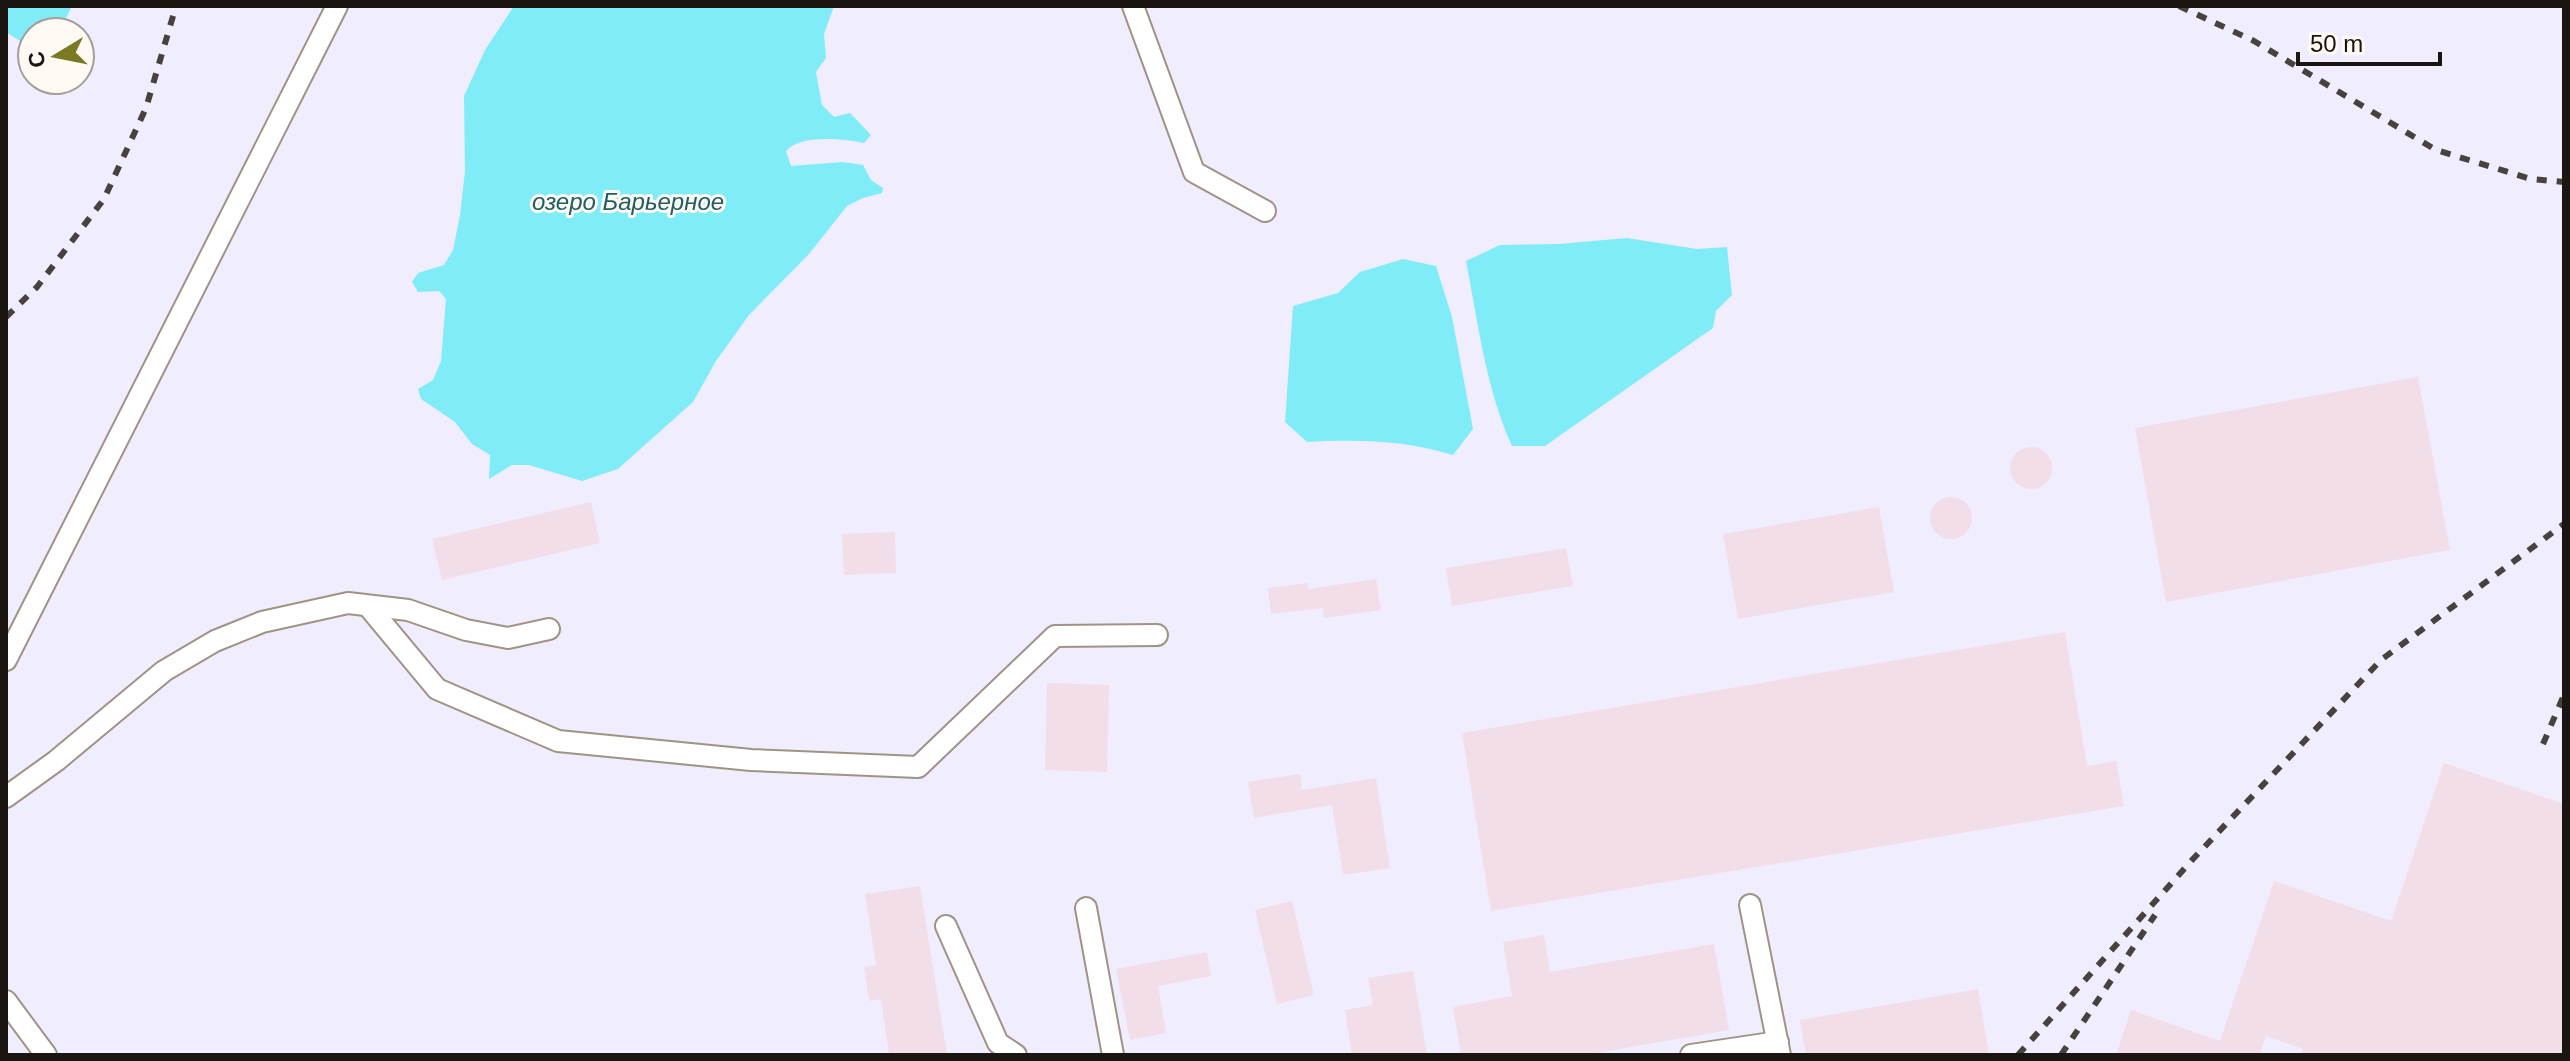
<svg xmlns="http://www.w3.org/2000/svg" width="2570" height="1061" font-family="Arial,sans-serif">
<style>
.industrial{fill:#f0edff;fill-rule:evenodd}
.water{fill:#80ecf8}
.building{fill:#f2dee8}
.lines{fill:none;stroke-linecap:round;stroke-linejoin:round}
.minor-casing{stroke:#9f9384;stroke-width:24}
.minor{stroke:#fff;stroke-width:20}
.rail{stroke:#47423d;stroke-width:6;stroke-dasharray:10 10;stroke-linecap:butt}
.labels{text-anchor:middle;stroke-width:6;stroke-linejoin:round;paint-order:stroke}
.water-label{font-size:24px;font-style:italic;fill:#205e64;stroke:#fef9f2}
</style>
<rect width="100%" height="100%" fill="#fef9f2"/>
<path class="industrial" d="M 6,6 L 2564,6 L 2564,1055 L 6,1055 ZM 32,32 L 80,32 L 80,80 L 32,80 Z"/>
<g class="water">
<polygon points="6,6 72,6 59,32 32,32 32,62 20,41 6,32"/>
<path d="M 514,6 L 834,6 L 824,34 L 826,58 L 816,72 L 822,105 L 834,117 L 850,113 L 871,135 L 864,143 C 843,139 801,134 786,151 L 791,166 L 842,162 L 863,165 L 871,180 L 883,188 L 882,193 L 863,198 L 847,206 L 809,254 L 749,315 L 716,361 L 693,402 L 618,469 L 582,481 L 529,465 L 512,465 L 489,479 L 490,455 L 472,444 L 455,422 L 421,399 L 418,389 L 433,380 L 441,361 L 446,299 L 439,291 L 418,292 L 412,282 L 418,273 L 444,265 L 453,250 L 460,215 L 465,171 L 464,96 L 485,50 Z"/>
<path d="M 1627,238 L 1697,249 L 1727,247 L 1732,295 L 1716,311 L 1713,328 L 1545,446 L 1512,446 C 1486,389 1478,323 1466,261 L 1500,245 L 1559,244 Z"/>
<path d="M 1403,259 L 1436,266 L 1452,317 L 1473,429 L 1453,455 C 1405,440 1357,439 1307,442 L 1285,422 L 1293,306 L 1338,293 L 1360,272 Z"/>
</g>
<g class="building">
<polygon points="2418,377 2450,550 2166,602 2135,428"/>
<circle cx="2031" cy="468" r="21"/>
<circle cx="1951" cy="518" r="21"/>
<polygon points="591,502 600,543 442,580 432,539"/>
<polygon points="1879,507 1894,592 1738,619 1723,534"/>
<polygon points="895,532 896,573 844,575 842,534"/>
<polygon points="1566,548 1573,586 1452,606 1446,568"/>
<polygon points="1376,579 1381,610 1324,618 1323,608 1271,614 1268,588 1308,583 1308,589"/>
<polygon points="2065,632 2087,766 2116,761 2124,806 1491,911 1462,733"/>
<polygon points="1047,683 1109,685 1107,772 1045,770"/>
<polygon points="2444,763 2564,804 2564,1055 2301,1055 2303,1049 2266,1036 2259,1055 2116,1055 2131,1010 2220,1041 2274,881 2391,921"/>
<polygon points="1300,774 1302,790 1376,778 1390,868 1343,875 1332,805 1254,818 1248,782"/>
<polygon points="920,886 947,1055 889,1055 881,999 869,1001 864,967 876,965 865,894"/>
<polygon points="1292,901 1314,995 1277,1004 1255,910"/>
<polygon points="1544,935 1550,972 1714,944 1729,1030 1585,1055 1461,1055 1453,1007 1512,996 1503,942"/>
<polygon points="1207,952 1211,976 1158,986 1166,1033 1130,1040 1116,969"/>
<polygon points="1413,971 1427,1055 1352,1055 1345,1010 1373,1005 1368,978"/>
<polygon points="1978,989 1989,1055 1806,1055 1800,1020"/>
</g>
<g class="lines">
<defs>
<g id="minor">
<polyline points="1133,6 1194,172 1265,211"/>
<polyline points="368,606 437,689 558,741 751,760 918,767 1055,636 1157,635"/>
<polyline points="6,660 337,6"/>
<polyline points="6,797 56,761 164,671 215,641 262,622 348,603 408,610 466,630 508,638 549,629"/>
<polyline points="1750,905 1780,1055"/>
<polyline points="1086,908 1113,1055"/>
<polyline points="946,926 998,1043 1016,1055"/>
<polyline points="6,1001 46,1055"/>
<polyline points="1691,1055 1778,1042"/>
</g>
</defs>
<use href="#minor" class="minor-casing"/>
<use href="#minor" class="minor"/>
<g class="rail">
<polyline points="2179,6 2254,41 2436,150 2531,179 2564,182"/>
<polyline points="6,317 37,287 104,199 146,108 176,6"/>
<polyline points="2543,744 2564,695"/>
<polyline points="2018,1055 2193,859 2381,660 2564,524"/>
<polyline points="2061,1055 2155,915"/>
</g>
</g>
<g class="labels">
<g class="water-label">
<text x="628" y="210">озеро Барьерное</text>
</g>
</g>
<rect width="2570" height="1061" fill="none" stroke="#1a1510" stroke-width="16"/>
<g transform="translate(56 56) rotate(260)"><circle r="38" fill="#fef9f2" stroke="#a39e98" stroke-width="2"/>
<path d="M0-6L14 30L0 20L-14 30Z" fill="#797a22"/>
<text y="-12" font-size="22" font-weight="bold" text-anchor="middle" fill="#1a1510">С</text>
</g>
<path d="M2298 52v12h142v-12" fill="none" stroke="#1a1510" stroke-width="4"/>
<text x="2310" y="52" font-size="24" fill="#1a1510" stroke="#fef9f2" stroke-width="6" paint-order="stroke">50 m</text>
</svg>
